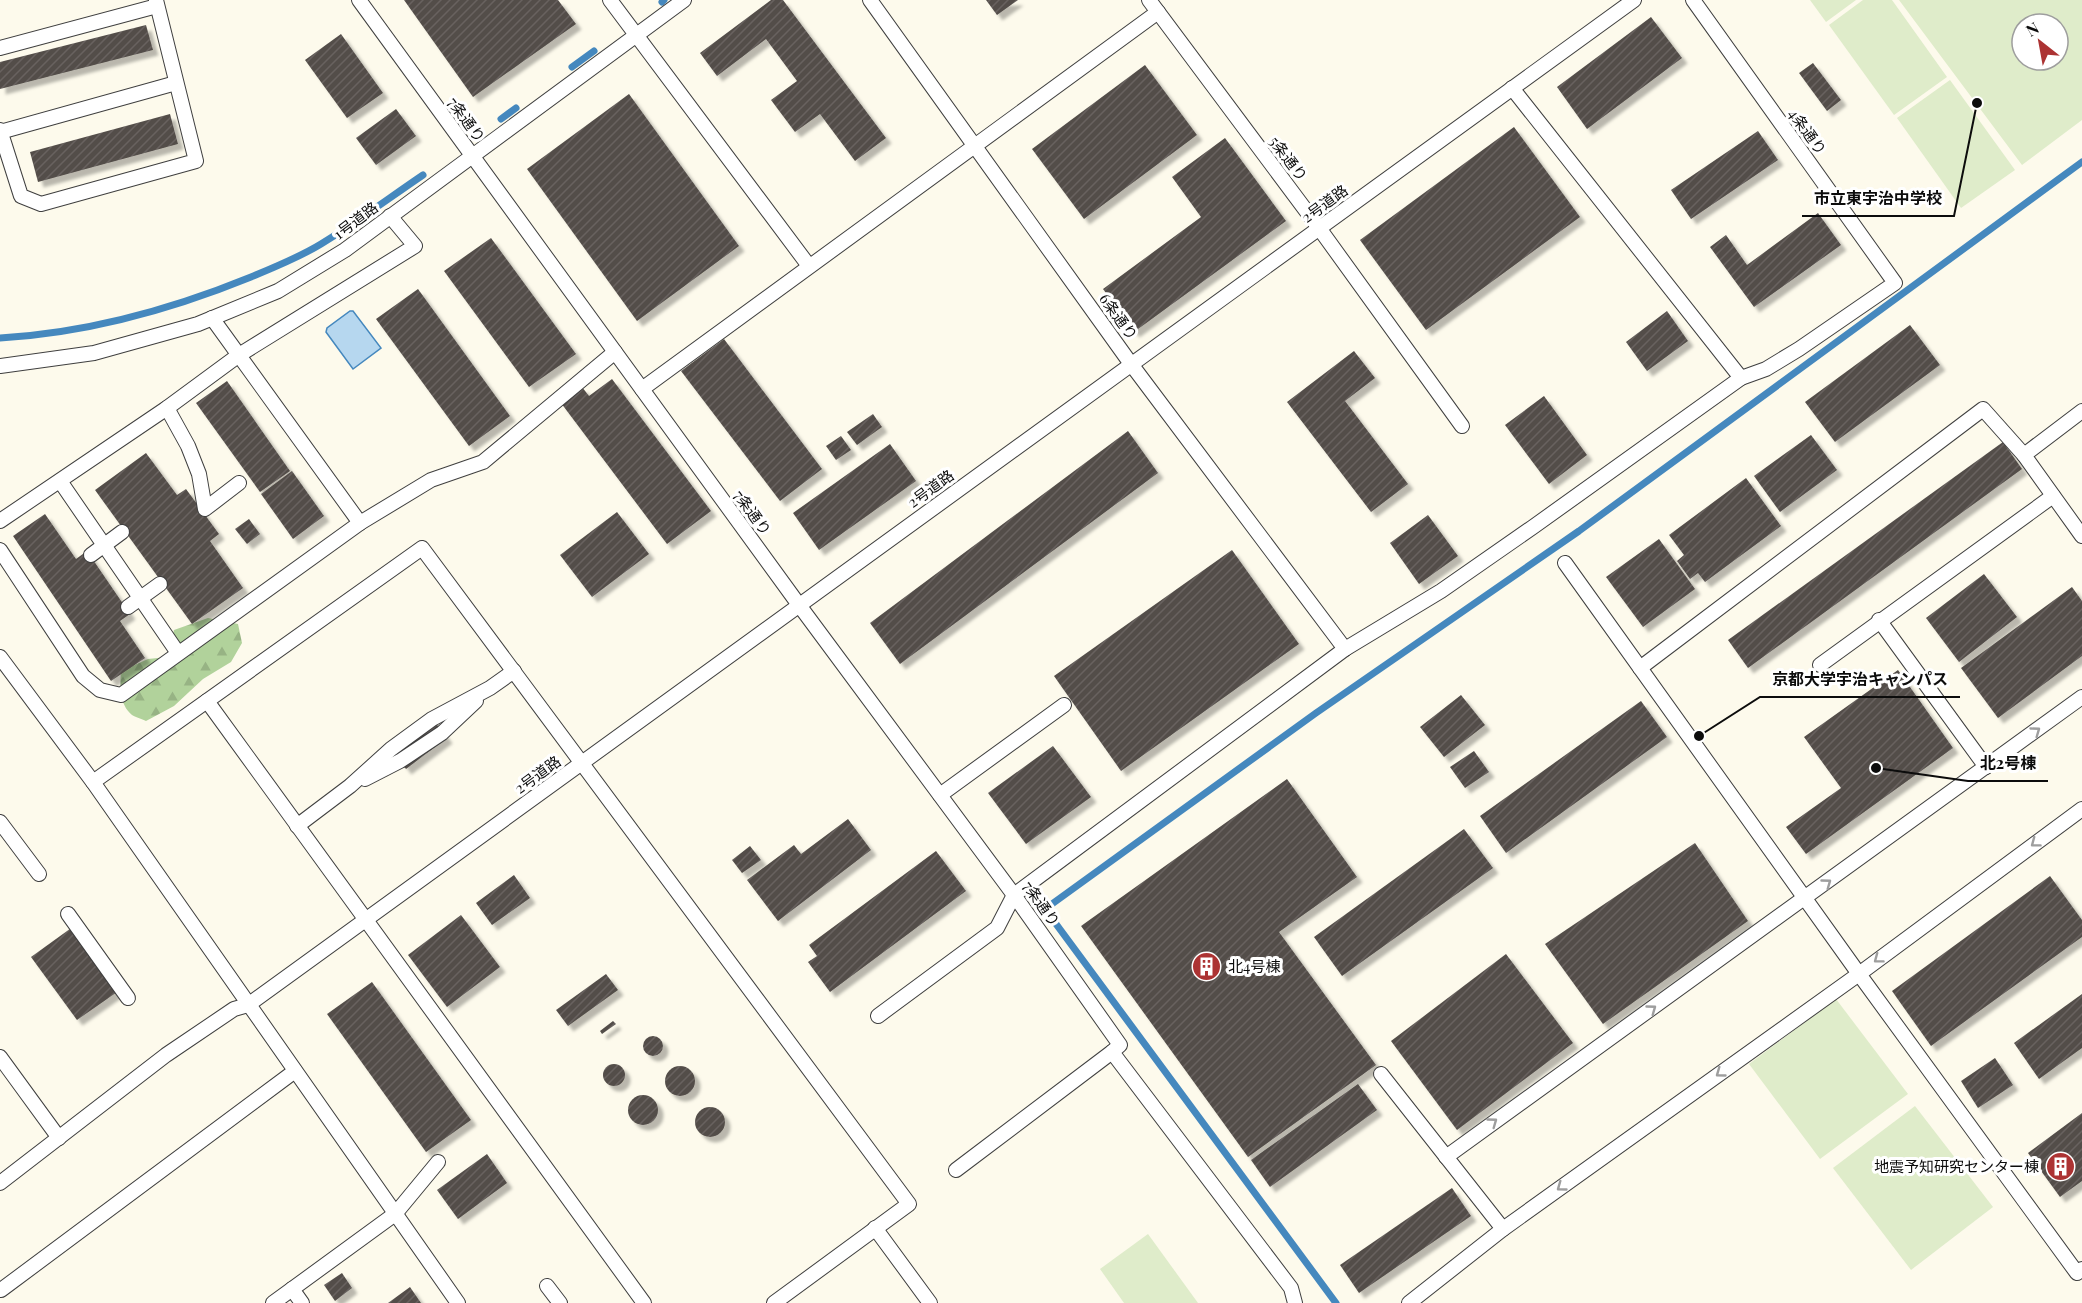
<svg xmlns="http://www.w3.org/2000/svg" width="2082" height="1303" font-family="'Playfair Display','Noto Sans JP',serif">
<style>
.forest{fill:url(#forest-firs)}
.pitch{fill:#dfecca;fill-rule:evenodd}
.water{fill:#b6d7ef;stroke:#4588be;stroke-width:1.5}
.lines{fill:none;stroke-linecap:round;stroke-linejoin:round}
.stream{stroke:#4588be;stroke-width:7}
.building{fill:url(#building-hatch);filter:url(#shadow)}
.lane-casing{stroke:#3f3f3f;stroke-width:16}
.lane{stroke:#fff;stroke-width:14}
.oneway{stroke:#9e9e9e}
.labels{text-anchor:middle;stroke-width:6;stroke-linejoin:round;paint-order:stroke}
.street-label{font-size:15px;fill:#0c0c0c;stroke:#fff}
.poi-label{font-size:15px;fill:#0c0c0c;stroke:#fff;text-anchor:start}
.leader{fill:none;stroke:#0c0c0c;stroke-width:2}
.callout-dot{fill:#0c0c0c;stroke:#fff;stroke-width:2}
.callout-label{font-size:16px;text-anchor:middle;font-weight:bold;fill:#0c0c0c;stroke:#fff;stroke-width:6;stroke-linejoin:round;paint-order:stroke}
</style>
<defs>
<pattern id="forest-firs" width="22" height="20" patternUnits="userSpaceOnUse" patternTransform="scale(1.5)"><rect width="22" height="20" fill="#b1d29b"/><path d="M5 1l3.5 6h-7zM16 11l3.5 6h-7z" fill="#97b384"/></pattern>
<pattern id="building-hatch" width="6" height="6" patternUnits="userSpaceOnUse" patternTransform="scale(1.5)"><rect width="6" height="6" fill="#534d49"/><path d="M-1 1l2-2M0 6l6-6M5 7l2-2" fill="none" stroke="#67625f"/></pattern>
<filter id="shadow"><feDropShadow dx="5.5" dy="5.5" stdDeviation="1.5" flood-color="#0004"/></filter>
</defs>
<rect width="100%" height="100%" fill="#fdfaec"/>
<path class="forest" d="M 208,618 L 238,624 L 242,643 L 231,662 L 203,679 L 174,706 L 146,721 C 142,719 135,717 132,715 C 119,704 120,686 121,671 L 148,659 L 167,657 L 174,630 Z"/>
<g class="pitch">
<polygon points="1810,0 1856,0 1826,22"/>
<polygon points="1863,0 1892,0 1947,77 1894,115 1829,25"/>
<path d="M 1899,0 L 2082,0 L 2082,120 L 2022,165 ZM 2022,24 L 2058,24 L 2058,60 L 2022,60 Z"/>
<polygon points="1950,80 2015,170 1961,208 1897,118"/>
<polygon points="1836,999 1908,1094 1820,1159 1749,1064"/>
<polygon points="1915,1106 1993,1207 1911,1270 1833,1168"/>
<polygon points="1148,1234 1198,1303 1124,1303 1100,1269"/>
</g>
<polygon class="water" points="350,311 353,311 381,348 353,369 326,332 327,328"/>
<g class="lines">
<g class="stream">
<polyline points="662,2 664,0"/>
<polyline points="572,67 594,51"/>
<polyline points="501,119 516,108"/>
<path d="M 0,338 C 88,333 170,310 251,277 C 275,267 300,257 321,244 C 356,223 389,198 423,175"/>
<polyline points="1336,1303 1045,909 1316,713 1579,531 2082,162"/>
</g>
</g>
<g class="building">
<polygon points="404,0 558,0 576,24 473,97"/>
<polygon points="771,0 783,0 886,138 855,161 820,114 795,132 771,100 797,81 766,39 717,76 700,53"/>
<polygon points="986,0 1018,0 997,15"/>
<polygon points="1651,17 1682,58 1587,129 1557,87"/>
<polygon points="146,25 153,50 0,89 0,62"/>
<polygon points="341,34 383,93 347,118 305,60"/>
<polygon points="1813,63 1841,100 1827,111 1799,73"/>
<polygon points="1145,65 1197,135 1084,219 1032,149"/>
<polygon points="629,94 739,246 637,321 527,169"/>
<polygon points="396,109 416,136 376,165 356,138"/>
<polygon points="170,114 178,144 38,182 30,152"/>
<polygon points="1514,127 1580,217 1426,330 1360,240"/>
<polygon points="1758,131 1778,160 1691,219 1671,190"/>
<polygon points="1225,138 1286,221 1134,332 1103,289 1201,217 1172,177"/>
<polygon points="1818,213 1841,245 1754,307 1710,247 1726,235 1747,265"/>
<polygon points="491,238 576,354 529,387 444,271"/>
<polygon points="418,289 510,416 469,446 376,319"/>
<polygon points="1667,311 1688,341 1647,371 1626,342"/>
<polygon points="1910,325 1940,365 1835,442 1805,402"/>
<polygon points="724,339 822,469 780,501 681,371"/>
<polygon points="1354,351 1375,378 1345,401 1408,484 1371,512 1287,402"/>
<polygon points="612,379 711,511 667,544 561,403 582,387 589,396"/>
<polygon points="227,381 290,471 260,492 196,403"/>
<polygon points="1544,396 1587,455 1549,484 1505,425"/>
<polygon points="873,414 882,427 857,445 847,432"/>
<polygon points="1128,431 1158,473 900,664 870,623"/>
<polygon points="1811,435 1837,470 1780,512 1754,476"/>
<polygon points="841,436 851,450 836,460 826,446"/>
<polygon points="2003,442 2022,469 1748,668 1728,640"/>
<polygon points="890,444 916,481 819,550 793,513"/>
<polygon points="146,453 177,495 186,489 219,534 210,541 243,588 192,624 95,490"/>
<polygon points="292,471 324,516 293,539 261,494"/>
<polygon points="1746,478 1781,526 1705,582 1698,573 1690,579 1677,561 1684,555 1669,535"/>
<polygon points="617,512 649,554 592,597 560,555"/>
<polygon points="45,514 76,559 87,551 130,614 120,621 145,658 111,681 13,536"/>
<polygon points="1428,515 1458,556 1419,584 1390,543"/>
<polygon points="249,519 260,534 247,544 235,529"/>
<polygon points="1659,539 1695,589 1643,627 1606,577"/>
<polygon points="1232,550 1299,644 1121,771 1054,676"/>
<polygon points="1984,574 2017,617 1959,662 1926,618"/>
<polygon points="2072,587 2082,601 2082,656 1998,718 1961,668"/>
<polygon points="1898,670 1953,748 1806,854 1786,827 1841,788 1804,737"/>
<polygon points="1461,695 1485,725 1444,757 1420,727"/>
<polygon points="1641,701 1667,737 1506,853 1480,816"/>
<polygon points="428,713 447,738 406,769 387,743"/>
<polygon points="1053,746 1091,797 1026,844 988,793"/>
<polygon points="1474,751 1489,772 1465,788 1450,767"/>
<polygon points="1287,779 1357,877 1279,932 1376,1065 1248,1157 1081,926"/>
<polygon points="848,819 871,850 778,921 747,880 794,845 801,854"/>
<polygon points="1464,829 1493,868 1342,976 1314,937"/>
<polygon points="1695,843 1748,921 1603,1024 1545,944"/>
<polygon points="750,846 761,860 742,873 732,860"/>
<polygon points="936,851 966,891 830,992 808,962 817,956 809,945"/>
<polygon points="514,875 530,898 492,925 476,903"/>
<polygon points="2050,876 2082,920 2082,937 1931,1046 1892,991"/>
<polygon points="461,915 500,967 447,1007 408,955"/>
<polygon points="74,926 120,990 77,1020 31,957"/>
<polygon points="1506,954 1573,1043 1457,1130 1391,1041"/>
<polygon points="606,974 618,990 568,1026 556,1010"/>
<polygon points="372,982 471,1120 426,1152 327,1014"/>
<polygon points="2082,994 2082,1048 2039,1079 2014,1043"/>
<polygon points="613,1021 616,1024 602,1034 600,1031"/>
<circle cx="653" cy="1046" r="10"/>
<polygon points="1995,1058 2013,1085 1978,1108 1961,1081"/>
<circle cx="614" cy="1075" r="11"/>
<circle cx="680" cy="1081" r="15"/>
<polygon points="1358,1084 1377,1110 1270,1187 1251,1160"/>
<circle cx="643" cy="1110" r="15"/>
<circle cx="710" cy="1122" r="15"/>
<polygon points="2082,1113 2082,1181 2060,1197 2028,1153"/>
<polygon points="487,1154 507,1183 458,1219 437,1190"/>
<polygon points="1452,1188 1471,1216 1359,1293 1340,1265"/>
<polygon points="342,1273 352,1288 335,1301 324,1285"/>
<polygon points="410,1287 421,1303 388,1303"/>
</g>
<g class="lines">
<defs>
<g id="lane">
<polyline points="359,0 799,605 1014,895 1120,1045 1112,1052 1291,1288 1295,1303"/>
<polyline points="610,0 809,266"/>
<polyline points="870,0 1131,364 1345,649"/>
<polyline points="1149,0 1319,228 1462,426"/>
<polyline points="0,48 157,6"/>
<polyline points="1512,88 1741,378 1766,369 1799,349 1895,283 1693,0"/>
<polyline points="0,130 21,196 41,204 196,161 156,0"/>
<polyline points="0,132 176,83"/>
<polyline points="212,318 360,523"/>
<polyline points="0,366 94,353 198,324 278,291 345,250 684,0"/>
<polyline points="642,389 1158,12"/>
<polyline points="167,408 188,446 199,474 205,509 239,483"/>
<polyline points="2082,411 2024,455 2082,536"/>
<polyline points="60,481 178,653"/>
<polyline points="0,521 167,408 239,355 415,246 390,216"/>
<polyline points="0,550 83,676 100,690 121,695 360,523 431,480 483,462 615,352"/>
<polyline points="91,555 122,532"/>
<polyline points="1565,563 1859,974 2077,1273 2082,1269"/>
<polyline points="128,607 160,584"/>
<polyline points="1879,620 1986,767"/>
<polyline points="0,657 93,782"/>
<polyline points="1820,665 2053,496"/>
<polyline points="1640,668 1983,409 2024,455"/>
<polyline points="207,701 644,1303"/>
<polyline points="365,779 400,761 442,733 476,701"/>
<polyline points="940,795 1064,705"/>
<polyline points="0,822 39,874"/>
<polyline points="297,826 350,786 391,749 432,719 490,688 514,671"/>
<polyline points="68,914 128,998"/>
<polyline points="878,1016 997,928 1014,895 1345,649 1441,591 1533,527 1741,378"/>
<polyline points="0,1057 59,1138"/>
<polyline points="1381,1074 1503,1229"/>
<polyline points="1446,1157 2082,697"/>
<polyline points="956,1170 1112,1052"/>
<polyline points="0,1183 166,1055 234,1009 248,1005 1634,0"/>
<polyline points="875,1228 930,1303"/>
<polyline points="547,1286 560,1303"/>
<polyline points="292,1289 302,1303"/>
<polyline points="1,1290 295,1071"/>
<polyline points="273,1303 395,1214 438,1162"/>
<polyline points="458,1303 93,782 422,548 909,1204 774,1303"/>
<polyline points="1409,1303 1503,1229 1859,974 2082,809"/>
</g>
</defs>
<use href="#lane" class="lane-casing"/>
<use href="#lane" class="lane"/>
</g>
<defs><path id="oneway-chevron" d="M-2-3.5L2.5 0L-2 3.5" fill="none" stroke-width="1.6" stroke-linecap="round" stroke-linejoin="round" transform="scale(1.5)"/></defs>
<g class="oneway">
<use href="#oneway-chevron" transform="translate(2036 731) rotate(-36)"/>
<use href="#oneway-chevron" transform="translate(2035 843) rotate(143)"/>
<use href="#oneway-chevron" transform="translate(1827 883) rotate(-36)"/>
<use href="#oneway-chevron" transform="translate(1878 959) rotate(143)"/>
<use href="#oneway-chevron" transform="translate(1652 1009) rotate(-36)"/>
<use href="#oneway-chevron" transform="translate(1720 1073) rotate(144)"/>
<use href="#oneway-chevron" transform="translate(1493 1122) rotate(-36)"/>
<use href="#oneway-chevron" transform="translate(1561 1187) rotate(144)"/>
</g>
<defs>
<symbol id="building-disc" viewBox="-11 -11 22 22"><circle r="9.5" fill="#ac3333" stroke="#fff"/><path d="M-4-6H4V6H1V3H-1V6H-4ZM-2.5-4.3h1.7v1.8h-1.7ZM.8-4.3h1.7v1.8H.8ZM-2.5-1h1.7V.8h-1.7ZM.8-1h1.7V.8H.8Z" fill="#fff"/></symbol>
</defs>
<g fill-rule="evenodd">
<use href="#building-disc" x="1190" y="950" width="33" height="33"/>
<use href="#building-disc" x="2044" y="1150" width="33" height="33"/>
</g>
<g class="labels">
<g class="street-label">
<text transform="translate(466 120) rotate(54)" y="5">7条通り</text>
<text transform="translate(1807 132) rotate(54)" y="5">4条通り</text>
<text transform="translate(1288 159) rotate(53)" y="5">5条通り</text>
<text transform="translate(1325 204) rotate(-36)" y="5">2号道路</text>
<text transform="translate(356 221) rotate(-37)" y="5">1号道路</text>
<text transform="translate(1118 317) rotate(54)" y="5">6条通り</text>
<text transform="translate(931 489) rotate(-36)" y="5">2号道路</text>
<text transform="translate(752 513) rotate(54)" y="5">7条通り</text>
<text transform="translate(538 775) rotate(-36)" y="5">2号道路</text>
<text transform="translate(1041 904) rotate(55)" y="5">7条通り</text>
</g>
<g class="poi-label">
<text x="1228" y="972">北4号棟</text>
<text x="2039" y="1172" text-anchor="end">地震予知研究センター棟</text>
</g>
</g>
<path class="leader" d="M1977 103L1954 216H1802M1699 736L1760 697H1960M1876 768L1968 781H2048"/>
<g class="callout-dot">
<circle cx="1977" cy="103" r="6"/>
<circle cx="1699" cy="736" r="6"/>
<circle cx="1876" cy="768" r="6"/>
</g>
<g class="callout-label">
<text x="1878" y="204">市立東宇治中学校</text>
<text x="1860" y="685">京都大学宇治キャンパス</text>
<text x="2008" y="769">北2号棟</text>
</g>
<g transform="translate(2040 42) rotate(329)"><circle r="28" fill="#ffffff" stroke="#9e9e9e" stroke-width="1.5"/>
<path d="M0-4.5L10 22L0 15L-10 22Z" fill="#ac3333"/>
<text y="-9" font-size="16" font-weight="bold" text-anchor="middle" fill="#0c0c0c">N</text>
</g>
</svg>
